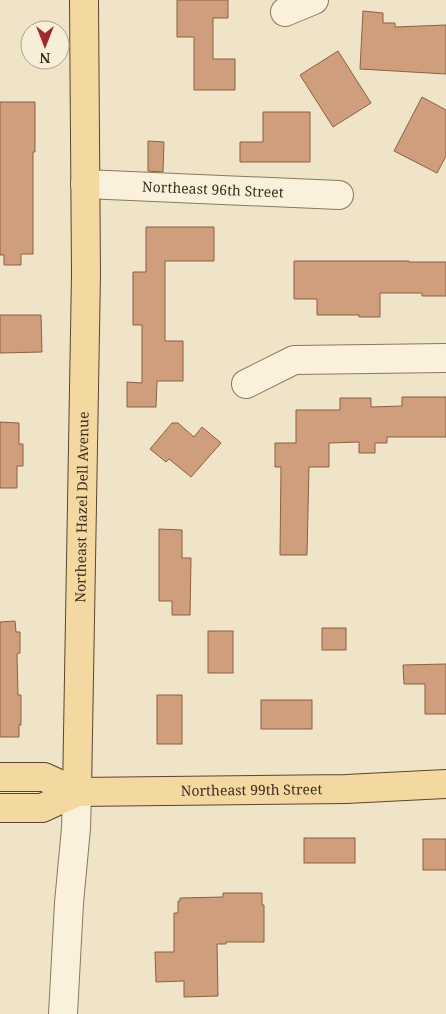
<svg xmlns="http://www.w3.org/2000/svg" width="446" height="1014" font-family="'Noto Serif',serif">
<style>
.building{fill:#cf9f7d;stroke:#8d5f41}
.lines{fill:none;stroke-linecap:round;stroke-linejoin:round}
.minor-casing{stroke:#8d765c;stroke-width:30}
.major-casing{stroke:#5b4430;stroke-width:30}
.minor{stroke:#faf1dc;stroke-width:28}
.major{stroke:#f3d9a0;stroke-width:28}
.labels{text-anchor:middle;stroke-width:4;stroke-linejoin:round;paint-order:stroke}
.street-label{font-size:14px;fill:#3d2e20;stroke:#f7eed8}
</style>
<rect width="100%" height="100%" fill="#f0e4c8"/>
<g class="building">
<polygon points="177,0 228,0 228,18 213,18 213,59 235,59 235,90 194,90 194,37 177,37"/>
<polygon points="363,11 383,13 383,23 395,23 395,27 446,25 446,74 360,69"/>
<polygon points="338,51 371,103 333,127 300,75"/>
<polygon points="422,97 446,110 446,156 437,173 394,151"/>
<polygon points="0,102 35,102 35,152 33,152 33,254 21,254 21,265 4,265 4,255 0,255"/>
<polygon points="263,112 310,112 310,162 240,162 240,142 263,142"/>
<polygon points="148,141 164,142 163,172 148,171"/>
<polygon points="146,227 214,227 214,261 165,261 165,341 183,341 183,381 157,381 156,407 127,407 127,382 142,383 142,325 133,325 133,272 146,272"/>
<polygon points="294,261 409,261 409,262 446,262 446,296 422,296 422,293 380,293 380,317 359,317 359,315 317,315 317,299 294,299"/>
<polygon points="0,315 41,315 42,352 0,353"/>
<polygon points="402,397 446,397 446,437 387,437 387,443 375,443 375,453 359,453 359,442 329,443 329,467 309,467 307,555 280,555 281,467 275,467 275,443 296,443 296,410 340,410 340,398 371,398 371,407 402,406"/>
<polygon points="0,422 19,423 19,444 23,444 23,466 17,466 17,488 0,488"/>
<polygon points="172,423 178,423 194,437 202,427 221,443 191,477 169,459 166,462 150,449"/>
<polygon points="159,529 182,530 182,558 191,558 190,615 172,615 172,601 159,601"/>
<polygon points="15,621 16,632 20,632 20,653 17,654 18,695 21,695 21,725 19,725 19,737 0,737 0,622"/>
<rect x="322" y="628" width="24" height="22"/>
<rect x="208" y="631" width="25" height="42"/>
<polygon points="446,664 446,714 425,714 425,684 404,684 403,665"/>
<rect x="157" y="695" width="25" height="49"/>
<rect x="261" y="700" width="51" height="29"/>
<rect x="304" y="838" width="51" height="25"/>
<rect x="423" y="839" width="23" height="31"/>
<polygon points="223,893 262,893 262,905 264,905 264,942 226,942 226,944 217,944 218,996 184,997 184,981 156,982 155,952 174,952 174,913 178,913 178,901 180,901 180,898 223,897"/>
</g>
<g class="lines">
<defs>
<g id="minor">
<polyline points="285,12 314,0"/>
<path id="s1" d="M 85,184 L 339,195"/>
<polyline points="246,384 294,360 446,358"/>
<polyline points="63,1014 69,903 76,828 77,792"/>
</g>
<g id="major">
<polyline points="0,777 44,777 77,792"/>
<path id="s2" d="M 77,792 L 86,274 L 84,0"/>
<path id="s3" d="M 0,808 L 42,808 L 77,792 L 346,789 L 446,784"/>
</g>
</defs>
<use href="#minor" class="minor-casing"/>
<use href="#major" class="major-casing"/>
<use href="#minor" class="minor"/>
<use href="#major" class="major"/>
</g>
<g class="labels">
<g class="street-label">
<text dy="5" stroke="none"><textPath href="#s1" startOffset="128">Northeast 96th Street</textPath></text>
<text dy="5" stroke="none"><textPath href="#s2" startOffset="285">Northeast Hazel Dell Avenue</textPath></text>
<text dy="5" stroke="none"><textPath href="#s3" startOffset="255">Northeast 99th Street</textPath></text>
</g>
</g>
<g transform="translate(45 45) rotate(180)"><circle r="24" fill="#f7eed8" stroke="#ada18e"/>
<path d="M0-4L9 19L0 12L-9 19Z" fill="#9e2a2b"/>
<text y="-8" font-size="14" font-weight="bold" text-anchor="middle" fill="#3d2e20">N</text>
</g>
</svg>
